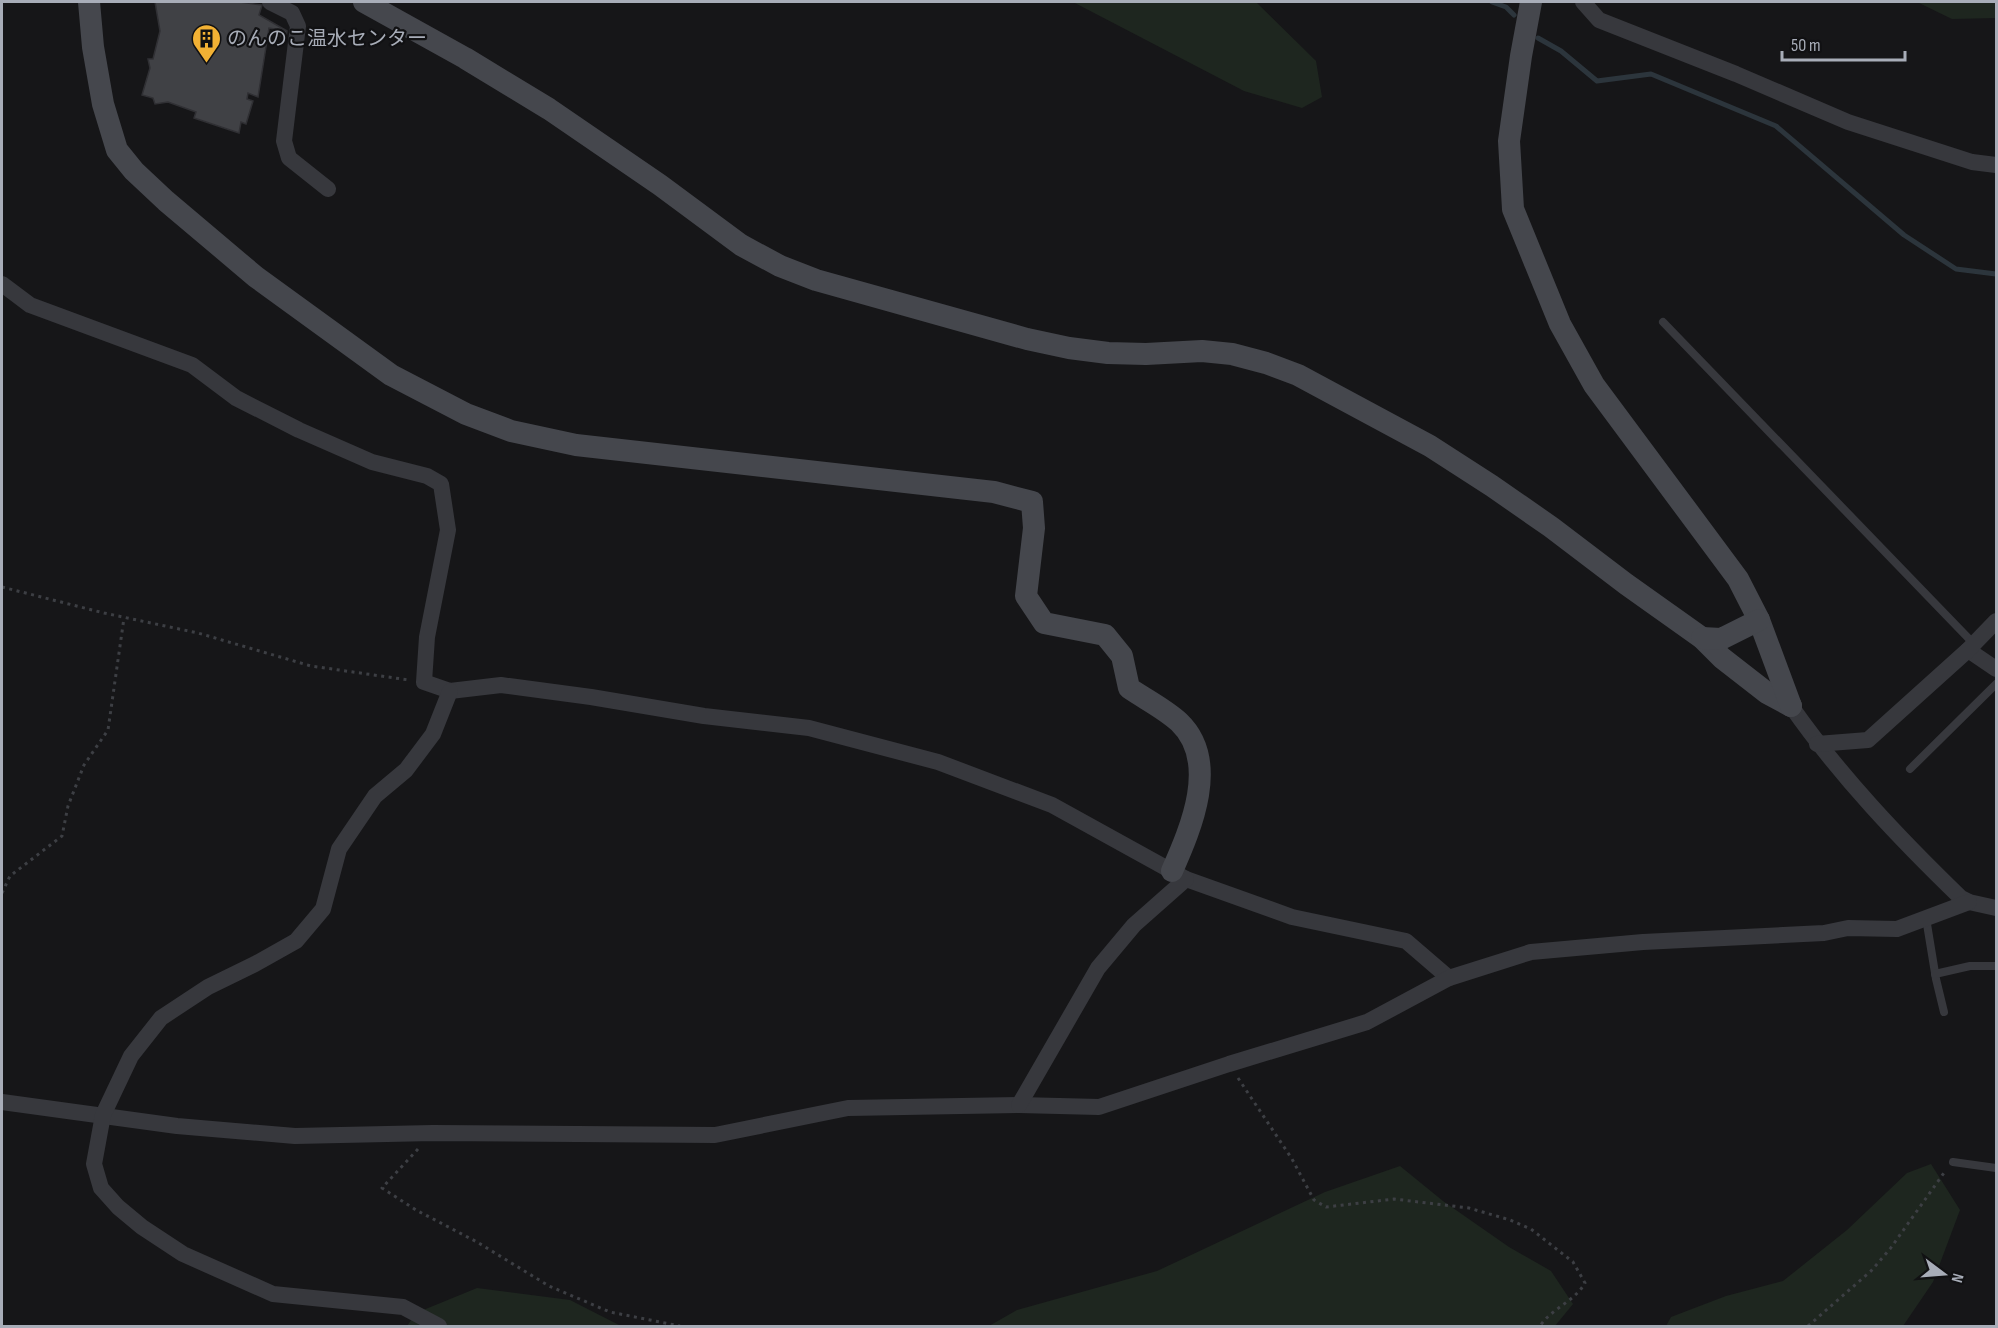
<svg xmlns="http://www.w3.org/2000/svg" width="1998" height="1328" font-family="'Sofia Sans Condensed','Noto Sans JP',sans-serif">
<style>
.green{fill:#1e261f}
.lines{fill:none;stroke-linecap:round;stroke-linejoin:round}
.stream{stroke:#2c353c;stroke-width:5}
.building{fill:#404145;stroke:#303034;stroke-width:1.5}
.path{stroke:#3d3f44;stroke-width:3;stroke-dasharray:3 4.5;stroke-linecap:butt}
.lane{stroke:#37383d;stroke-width:8}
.street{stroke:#37383d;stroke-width:16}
.secondary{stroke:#45474d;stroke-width:22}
.labels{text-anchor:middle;stroke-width:4.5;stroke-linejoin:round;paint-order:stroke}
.poi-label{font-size:20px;fill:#a8adb8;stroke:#111113;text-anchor:start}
</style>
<rect width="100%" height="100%" fill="#161618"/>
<g class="green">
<polygon points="1073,2 1256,2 1316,61 1322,97 1302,108 1244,91"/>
<polygon points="1917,2 1996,2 1996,18 1952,19"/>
<polygon points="1931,1164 1960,1210 1933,1282 1903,1326 1666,1326 1671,1317 1726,1296 1783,1281 1847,1230 1907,1173"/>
<polygon points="1400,1166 1443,1201 1509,1247 1551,1271 1573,1304 1555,1326 989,1326 1017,1310 1157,1271 1325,1192"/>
<polygon points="477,1288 570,1300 621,1326 407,1326 416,1313"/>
</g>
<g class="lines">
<g class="stream">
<polyline points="1492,2 1506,7 1514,15"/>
<polyline points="1538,38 1561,51 1597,81 1651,74 1776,126 1904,235 1956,269 1996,274"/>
</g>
</g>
<polygon class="building" points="155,2 240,2 262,5 259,15 287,31 286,37 273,34 275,29 269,28 258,97 248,93 247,99 253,101 246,124 241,122 239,133 194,118 196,112 168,102 155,104 153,98 142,95 150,68 148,59 153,59 160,31"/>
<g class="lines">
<g class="path">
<polyline points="2,587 104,613 198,633 311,666 409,680"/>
<polyline points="2,893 10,876 62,836 68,806 84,765 108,730 124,618"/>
<path d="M 1238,1078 L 1292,1159 L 1314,1200 L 1326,1207 L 1394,1199 L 1469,1208 L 1510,1220 L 1531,1229 L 1573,1262 L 1585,1283 C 1574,1302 1552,1308 1540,1326"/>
<polyline points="418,1149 382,1188 416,1210 477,1242 549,1286 610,1312 680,1326"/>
<polyline points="1808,1326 1871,1271 1890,1249 1946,1170"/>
</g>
<g class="lane">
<polyline points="1663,322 1974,644"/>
<polyline points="1910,769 1996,684"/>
<polyline points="1926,918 1936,979 1944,1012"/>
<polyline points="1935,974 1970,966 1996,966"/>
<polyline points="1953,1162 1996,1168"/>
</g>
<g class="street">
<polyline points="270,2 292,13 298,26 284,141 289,158 328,189"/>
<polyline points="1583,2 1599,20 1736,74 1848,122 1972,162 1996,165"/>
<polyline points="2,284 30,305 192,365 236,398 299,430 372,462 427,476 441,484 448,530 427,637 424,682 450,691 501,685 591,697 704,716 809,728 938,762 1052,805 1186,879 1292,917 1406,941 1449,978"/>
<polyline points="1968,650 1996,669"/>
<path d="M 1791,706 C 1840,776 1900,839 1961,898 L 1969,902 L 1996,908"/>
<polyline points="1817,744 1868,740 1968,650 1996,621"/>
<polyline points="2,1102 177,1126 295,1136 433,1133 715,1135 848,1108 1019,1105 1099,1107 1229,1064 1367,1022 1449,978 1531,952 1643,942 1824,933 1848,928 1897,929 1969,902"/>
<polyline points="1019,1105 1098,968 1134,925 1186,879"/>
<polyline points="439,1326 403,1307 273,1294 183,1254 142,1227 118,1207 101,1188 94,1164 103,1115 131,1056 161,1018 208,987 255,964 296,941 323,909 339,849 375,796 406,770 433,734 450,691"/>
</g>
<g class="secondary">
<path d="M 89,2 L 93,47 L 103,104 L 117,150 L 134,171 L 166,201 L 256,277 L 391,375 L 466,414 L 511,431 L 576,445 L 994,492 L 1032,502 L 1034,528 L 1026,596 L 1044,623 L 1105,635 L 1122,656 L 1129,688 C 1145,699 1165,709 1179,722 C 1220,761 1191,828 1172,871"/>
<polyline points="364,2 465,58 549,109 660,185 741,245 780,266 816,280 1027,339 1069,348 1108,353 1146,354 1202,351 1232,354 1266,363 1298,375 1430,446 1492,486 1551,527 1626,584 1702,638 1722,658 1767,693 1791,706"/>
<polyline points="1531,2 1521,56 1509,141 1513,209 1560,324 1594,385 1738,579 1759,620 1791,706"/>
<polyline points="1702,638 1721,639 1759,620"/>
</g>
</g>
<defs>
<symbol id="building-pin" viewBox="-11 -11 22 30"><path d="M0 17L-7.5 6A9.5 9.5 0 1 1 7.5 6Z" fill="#f2b134" stroke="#111113"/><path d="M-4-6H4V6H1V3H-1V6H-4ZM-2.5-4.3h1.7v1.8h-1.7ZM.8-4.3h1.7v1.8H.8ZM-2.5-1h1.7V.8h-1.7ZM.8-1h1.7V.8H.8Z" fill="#111"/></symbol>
</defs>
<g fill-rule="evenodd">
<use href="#building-pin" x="190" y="22" width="33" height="45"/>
</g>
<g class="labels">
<g class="poi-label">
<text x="227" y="45">のんのこ温水センター</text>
</g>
</g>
<rect width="1998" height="1328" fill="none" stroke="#a8adb8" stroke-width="6"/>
<g transform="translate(1944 1274) rotate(106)" stroke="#111113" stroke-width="4.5" paint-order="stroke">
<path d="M0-4.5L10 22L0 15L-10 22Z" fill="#a8adb8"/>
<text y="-9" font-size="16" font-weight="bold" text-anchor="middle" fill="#a8adb8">N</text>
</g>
<path d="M1782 51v9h123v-9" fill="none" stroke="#a8adb8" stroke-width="3"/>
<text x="1791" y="51" font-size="18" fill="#a8adb8" stroke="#111113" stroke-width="4.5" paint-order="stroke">50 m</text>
</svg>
